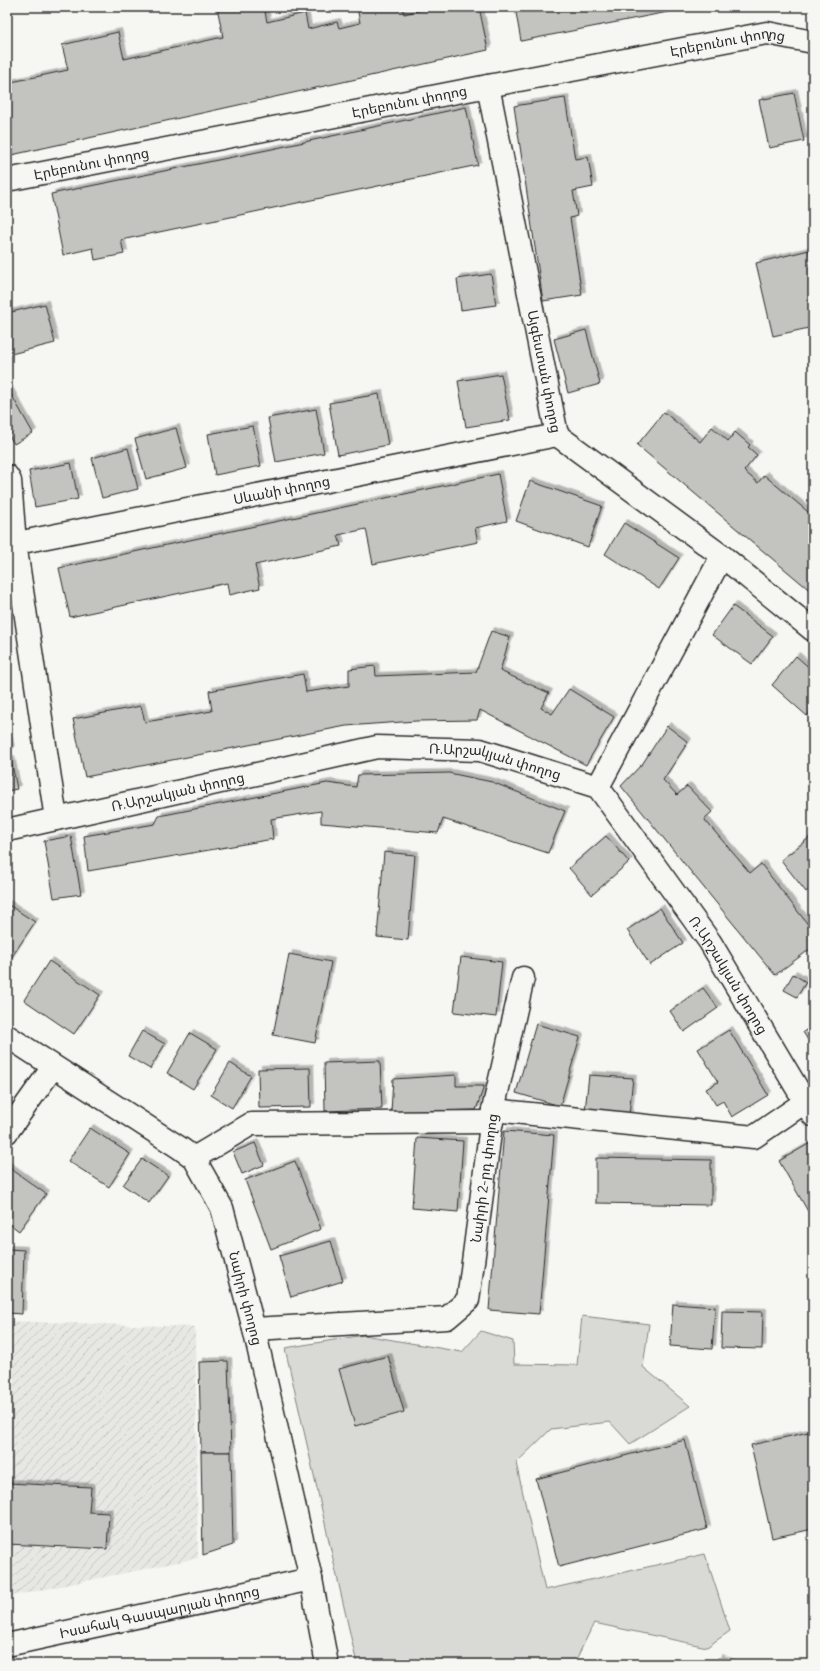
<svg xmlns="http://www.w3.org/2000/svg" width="820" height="1671" font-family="Delius,'Noto Sans Armenian',sans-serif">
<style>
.industrial{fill:url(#industrial-furrows)}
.green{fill:#d9d9d5;stroke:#828280}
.building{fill:#c3c3c0;stroke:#2b2b2b;filter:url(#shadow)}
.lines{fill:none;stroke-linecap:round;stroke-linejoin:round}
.minor-casing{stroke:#2b2b2b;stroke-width:25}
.minor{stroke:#f6f6f2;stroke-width:22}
.labels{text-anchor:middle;stroke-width:3.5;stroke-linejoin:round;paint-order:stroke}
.street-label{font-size:14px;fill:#2b2b2b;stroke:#f6f6f2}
</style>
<defs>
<pattern id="industrial-furrows" width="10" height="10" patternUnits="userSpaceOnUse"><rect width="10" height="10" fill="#e7e7e3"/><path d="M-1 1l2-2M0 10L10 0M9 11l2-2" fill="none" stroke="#c6c6c3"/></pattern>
<filter id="shadow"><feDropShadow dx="3.5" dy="-3.5" stdDeviation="0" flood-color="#0004"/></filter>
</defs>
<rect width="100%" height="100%" fill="#f6f6f2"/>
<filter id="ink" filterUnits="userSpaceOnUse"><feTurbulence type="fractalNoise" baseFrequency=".025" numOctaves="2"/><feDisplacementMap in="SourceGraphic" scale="8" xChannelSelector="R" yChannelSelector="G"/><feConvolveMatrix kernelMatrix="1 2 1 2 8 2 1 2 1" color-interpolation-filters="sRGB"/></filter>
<g filter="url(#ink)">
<polygon class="industrial" points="7,1321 195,1327 198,1558 7,1597"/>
<polygon class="green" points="582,1316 649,1324 643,1367 690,1406 630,1444 610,1422 551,1429 516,1463 545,1590 705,1554 730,1631 707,1647 594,1623 574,1664 357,1664 285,1348 364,1335 462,1352 481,1331 513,1341 514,1364 577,1365"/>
<g class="building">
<polygon points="217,7 264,7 267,22 305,13 308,29 337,22 339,28 360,23 357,7 402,7 404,14 435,7 479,7 488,50 7,156 7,83 68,70 62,45 118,32 124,59 223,37"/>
<polygon points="515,7 693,7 521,41"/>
<polygon points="794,93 804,141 769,148 759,100"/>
<polygon points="565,98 575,159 588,157 593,187 573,191 577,216 570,218 582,295 543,301 514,106"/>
<polygon points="466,107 478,165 121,240 124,254 95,260 93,248 63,255 51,194 272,149"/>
<polygon points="809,250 813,269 813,327 773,336 756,263"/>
<polygon points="491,274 496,305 461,310 457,279"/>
<polygon points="45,304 55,343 7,355 7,313"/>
<polygon points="586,330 600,384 568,393 554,339"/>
<polygon points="501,374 510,420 466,427 458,381"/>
<polygon points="7,387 33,433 14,444 7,432"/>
<polygon points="379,394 388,445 338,455 329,403"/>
<polygon points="316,409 324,453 276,462 268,418"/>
<polygon points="664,412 700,442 712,427 728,441 735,432 750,445 748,447 757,455 744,471 758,483 764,475 813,516 813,593 637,445"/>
<polygon points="253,426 261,466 215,475 208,434"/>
<polygon points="176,428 187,468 146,479 135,439"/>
<polygon points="128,448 138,489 102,498 92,458"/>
<polygon points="71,463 78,499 35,507 29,471"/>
<polygon points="498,474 507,521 475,528 478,542 373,564 366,529 338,535 341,546 255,565 260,588 229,595 227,583 70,617 59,568"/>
<polygon points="530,481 602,506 588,547 516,521"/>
<polygon points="624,523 679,558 659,589 605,554"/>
<polygon points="733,606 773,636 752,664 712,635"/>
<polygon points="491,631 510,637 500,671 549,693 541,708 552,714 569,689 614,717 586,765 480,710 477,720 416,721 346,726 85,777 73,719 141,706 145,722 212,711 209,691 303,674 306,692 349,686 349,669 375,666 376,676 476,672"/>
<polygon points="796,656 813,671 813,708 807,716 772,685"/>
<polygon points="667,726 688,742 663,780 677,795 687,786 712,812 704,819 750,873 761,864 813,931 813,947 775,975 621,786 643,763"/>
<polygon points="7,732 11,751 7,751"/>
<polygon points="11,759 17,789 7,791 7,760"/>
<polygon points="449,773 492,782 565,811 548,853 443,819 438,833 321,823 321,811 271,819 273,839 88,871 84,836 155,824 159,816 327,783 356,787 358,775"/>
<polygon points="813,835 813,886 806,892 781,860"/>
<polygon points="71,836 81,894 54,898 44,841"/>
<polygon points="606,836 629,862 592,895 569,868"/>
<polygon points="384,852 415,855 408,940 377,937"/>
<polygon points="7,904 35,922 7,964"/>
<polygon points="660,908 683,943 650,965 627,930"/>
<polygon points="289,954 331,962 315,1043 273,1035"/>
<polygon points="461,957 502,962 496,1017 454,1012"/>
<polygon points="49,961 100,995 74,1034 24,1000"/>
<polygon points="793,974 806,982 797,997 784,990"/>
<polygon points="703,988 718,1008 684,1032 670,1011"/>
<polygon points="536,1024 580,1037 560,1106 516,1093"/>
<polygon points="813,1026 813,1048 803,1032"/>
<polygon points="729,1030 768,1095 732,1117 723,1101 716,1105 706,1089 718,1082 698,1049"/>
<polygon points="142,1031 165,1044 150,1069 128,1056"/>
<polygon points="190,1033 217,1049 193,1089 167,1073"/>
<polygon points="380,1061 382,1109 325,1111 324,1063"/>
<polygon points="230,1063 251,1076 232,1108 211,1095"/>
<polygon points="310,1068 311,1107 259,1108 258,1069"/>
<polygon points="456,1075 456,1086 484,1086 476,1110 391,1112 393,1079"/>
<polygon points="589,1075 633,1078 629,1115 585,1111"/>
<polygon points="90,1128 130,1154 109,1187 68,1161"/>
<polygon points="504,1131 554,1135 539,1314 489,1310"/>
<polygon points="417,1138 463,1141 458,1212 412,1208"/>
<polygon points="812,1142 813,1144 813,1220 779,1161"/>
<polygon points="255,1143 264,1165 242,1174 233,1152"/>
<polygon points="596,1158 711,1160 711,1205 596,1203"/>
<polygon points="142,1159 168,1176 149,1203 123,1185"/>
<polygon points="295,1161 321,1229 271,1249 245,1180"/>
<polygon points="7,1166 46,1194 19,1231 7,1222"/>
<polygon points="331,1241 343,1281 291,1297 279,1256"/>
<polygon points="7,1249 24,1250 22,1314 7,1313"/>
<polygon points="673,1304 715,1307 712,1349 670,1346"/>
<polygon points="722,1311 763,1312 762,1349 721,1348"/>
<polygon points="388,1356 404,1412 355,1426 339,1369"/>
<polygon points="228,1361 231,1452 201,1452 199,1362"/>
<polygon points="813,1431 813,1529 772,1538 751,1445"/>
<polygon points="685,1440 707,1529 559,1567 536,1479"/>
<polygon points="201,1452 231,1452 233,1545 203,1555"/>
<polygon points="7,1483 91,1487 89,1512 109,1513 107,1549 7,1544"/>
<polygon points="718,1658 733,1664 716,1664"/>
</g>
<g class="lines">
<defs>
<g id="minor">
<path id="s1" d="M 488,86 L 557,435 L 722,556 L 813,630"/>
<path id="s2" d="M 7,180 L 488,86 L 767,33 L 813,42"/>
<polyline points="7,476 10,481 15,543 56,819"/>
<path id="s3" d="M 7,545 L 557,435"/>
<polyline points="598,787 722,556"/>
<path id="s4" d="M 7,830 L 377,747 L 480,750 L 598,787 L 710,942 L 813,1115"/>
<path id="s5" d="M 7,1036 L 180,1148 L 194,1158 L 222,1208 L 254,1329 L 311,1579 L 327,1664"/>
<polyline points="493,1110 523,978"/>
<polyline points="7,1132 53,1067"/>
<polyline points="194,1158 251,1124 492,1122"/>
<path id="s6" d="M 254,1329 L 447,1318 L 468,1300 L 493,1110 L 754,1137 L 805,1102"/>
<path id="s7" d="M 7,1645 L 311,1579"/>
</g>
</defs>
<use href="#minor" class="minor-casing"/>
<use href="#minor" class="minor"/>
</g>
</g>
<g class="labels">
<g class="street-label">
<text dy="5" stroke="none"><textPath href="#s2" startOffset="734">Էրեբունու փողոց</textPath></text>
<text dy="5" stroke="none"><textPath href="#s2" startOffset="410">Էրեբունու փողոց</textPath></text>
<text dy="5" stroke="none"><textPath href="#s2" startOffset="86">Էրեբունու փողոց</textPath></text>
<text dy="5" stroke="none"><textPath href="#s1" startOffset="291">Այգեստան փողոց</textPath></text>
<text dy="5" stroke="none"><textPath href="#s3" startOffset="280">Սևանի փողոց</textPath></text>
<text dy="5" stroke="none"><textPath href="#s4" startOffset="499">Ռ.Արշակյան փողոց</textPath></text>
<text dy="5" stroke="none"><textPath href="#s4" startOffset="175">Ռ.Արշակյան փողոց</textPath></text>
<text dy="5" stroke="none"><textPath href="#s4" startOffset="835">Ռ.Արշակյան փողոց</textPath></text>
<text dy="5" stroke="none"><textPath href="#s6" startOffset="344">Նաիրի 2-րդ փողոց</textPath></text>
<text dy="5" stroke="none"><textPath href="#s5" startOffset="374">Նաիրի փողոց</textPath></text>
<text dy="5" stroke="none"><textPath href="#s7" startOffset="156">Իսահակ Գասպարյան փողոց</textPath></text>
</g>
</g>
<rect width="820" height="1671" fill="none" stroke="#f6f6f2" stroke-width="24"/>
<rect x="12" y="12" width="796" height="1647" fill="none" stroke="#2b2b2b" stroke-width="1.5" filter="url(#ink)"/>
</svg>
